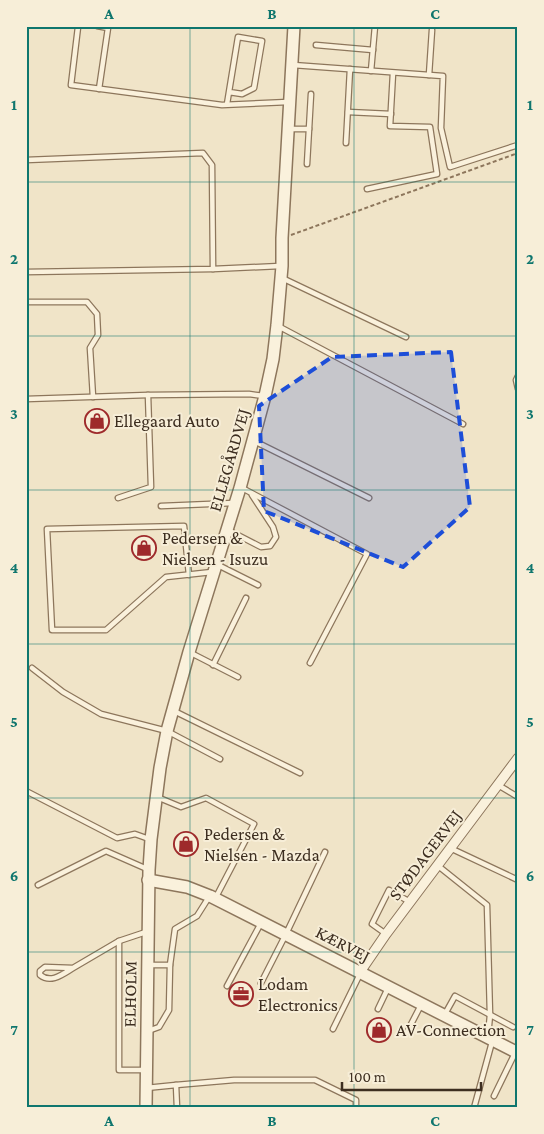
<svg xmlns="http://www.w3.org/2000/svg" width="544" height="1134" font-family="'Crimson Pro',serif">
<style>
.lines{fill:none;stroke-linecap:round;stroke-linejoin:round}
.service-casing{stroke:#8d765c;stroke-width:7}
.minor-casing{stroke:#8d765c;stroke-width:11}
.tertiary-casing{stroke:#8d765c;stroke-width:14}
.path{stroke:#8d765c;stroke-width:2;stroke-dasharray:4 2.5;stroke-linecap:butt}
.service{stroke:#faf1dc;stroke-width:4.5}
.minor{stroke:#faf1dc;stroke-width:9}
.tertiary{stroke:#faf1dc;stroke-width:11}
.marked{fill:#1d4ed8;fill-opacity:0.2;stroke:#1d4ed8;stroke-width:4;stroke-dasharray:10 6;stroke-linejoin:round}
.grid{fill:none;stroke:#0f766e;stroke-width:1;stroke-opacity:0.55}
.labels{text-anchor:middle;stroke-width:4;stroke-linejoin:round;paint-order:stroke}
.poi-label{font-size:18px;fill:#3d2e20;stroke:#f7eed8;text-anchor:start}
.street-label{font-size:18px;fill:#3d2e20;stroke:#f7eed8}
.neatline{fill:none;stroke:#0f766e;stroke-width:2}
.grid-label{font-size:16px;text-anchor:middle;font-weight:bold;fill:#0f766e}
</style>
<rect width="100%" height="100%" fill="#f0e4c8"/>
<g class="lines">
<defs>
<g id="service">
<polyline points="97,26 108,28 99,89"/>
<polyline points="78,27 71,85 222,105 288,102"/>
<polyline points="316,45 373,50"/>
<polyline points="293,65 443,76 441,128 450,167 518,145"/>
<polyline points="371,71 375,26"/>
<polyline points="429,75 432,30"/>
<polyline points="227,104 238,37 262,41 254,88 242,94 229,92"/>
<polyline points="348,112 391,114"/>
<polyline points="288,129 309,129"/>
<polyline points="346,143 350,69"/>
<polyline points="26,160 203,153 212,165 213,269"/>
<polyline points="307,164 311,94"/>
<polyline points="367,189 437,174 430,127 390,126 393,73"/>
<polyline points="26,272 213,269 280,266"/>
<polyline points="282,278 406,337"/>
<polyline points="26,302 87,302 97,314 98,335 90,348 93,397"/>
<polyline points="278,326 463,424"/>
<polyline points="518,376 516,380 518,389"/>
<polyline points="26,399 148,395 249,394 264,396"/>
<polyline points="254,441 369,498"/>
<polyline points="242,488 367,554 310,663"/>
<polyline points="118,498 151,487 148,395"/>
<polyline points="161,506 234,503"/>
<polyline points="228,530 261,547 270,546 276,537 273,527 252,495"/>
<polyline points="218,565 258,585"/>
<polyline points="189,575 184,526 47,529 52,630 106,630 166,577 212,572"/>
<polyline points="191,653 238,677"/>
<polyline points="213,665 246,598"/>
<polyline points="32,668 63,692 101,714 167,731 220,759"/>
<polyline points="174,711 300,773"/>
<polyline points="498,785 518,797"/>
<polyline points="26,791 117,838 135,834 149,839"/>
<polyline points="157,797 181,807 206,798 254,824 216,897"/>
<polyline points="450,848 518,880"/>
<polyline points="437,865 487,905 490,1015 488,1036"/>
<polyline points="38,885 106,851 147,869"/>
<polyline points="386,934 372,924 389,890 410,902"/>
<polyline points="119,941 119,1070 146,1070"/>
<polyline points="147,965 170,965 169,1010 159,1027 148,1031"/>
<polyline points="170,965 175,929 197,916 209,897"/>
<path d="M 73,968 C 63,974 51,984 40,975 L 40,971 L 45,967 L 73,968 L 119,941 L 146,932"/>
<polyline points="261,983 286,934 325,852"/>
<polyline points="227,986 261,923"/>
<polyline points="378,1009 388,988"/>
<polyline points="445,1014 455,996 513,1027"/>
<polyline points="333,1029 360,974"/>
<polyline points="407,1032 421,1005"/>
<polyline points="176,1085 234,1080 315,1080 356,1100 356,1108"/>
<polyline points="146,1088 176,1085 177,1108"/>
<polyline points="494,1096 515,1053"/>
<polyline points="474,1108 492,1042"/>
</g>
<polyline id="minor" points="360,972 386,934 518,758"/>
<g id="tertiary">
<polyline points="148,880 187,887 210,896 518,1053"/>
<polyline points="146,1108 149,870 151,839 160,768 167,731 189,652 240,488 265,396 273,359 277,325 282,266 282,238 294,26"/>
</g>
</defs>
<use href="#service" class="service-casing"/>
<use href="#minor" class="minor-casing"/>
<use href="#tertiary" class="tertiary-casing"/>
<polyline class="path" points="291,235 518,153"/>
<use href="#service" class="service"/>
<use href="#minor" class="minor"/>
<use href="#tertiary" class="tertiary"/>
</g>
<path class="marked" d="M 451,352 L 470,507 L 403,567 L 264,511 L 259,406 L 332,357 Z"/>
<path class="grid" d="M 190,26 L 190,1108M 354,26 L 354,1108M 26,182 L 518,182M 26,336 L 518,336M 26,490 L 518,490M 26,644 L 518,644M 26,798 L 518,798M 26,952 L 518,952"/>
<defs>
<symbol id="shop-ring" viewBox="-11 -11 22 22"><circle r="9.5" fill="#f7eed8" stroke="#9e2a2b" stroke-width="1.5"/><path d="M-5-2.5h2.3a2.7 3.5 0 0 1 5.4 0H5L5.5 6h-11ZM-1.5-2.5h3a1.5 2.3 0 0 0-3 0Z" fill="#9e2a2b"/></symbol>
<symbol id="office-ring" viewBox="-11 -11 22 22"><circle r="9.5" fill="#f7eed8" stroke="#9e2a2b" stroke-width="1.5"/><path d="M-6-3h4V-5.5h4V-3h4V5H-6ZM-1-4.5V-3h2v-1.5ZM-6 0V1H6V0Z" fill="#9e2a2b"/></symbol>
</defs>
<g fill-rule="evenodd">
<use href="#shop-ring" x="83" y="407" width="28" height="28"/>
<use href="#shop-ring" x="130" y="534" width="28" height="28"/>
<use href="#shop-ring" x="172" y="830" width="28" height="28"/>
<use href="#office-ring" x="227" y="980" width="28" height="28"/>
<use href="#shop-ring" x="365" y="1016" width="28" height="28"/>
</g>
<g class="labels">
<g class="poi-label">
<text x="114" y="427">Ellegaard Auto</text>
<text x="162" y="544">Pedersen &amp;<tspan x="162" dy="21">Nielsen - Isuzu</tspan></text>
<text x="204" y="840">Pedersen &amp;<tspan x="204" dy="21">Nielsen - Mazda</tspan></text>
<text x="258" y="990">Lodam<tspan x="258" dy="21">Electronics</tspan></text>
<text x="396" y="1036">AV-Connection</text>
</g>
<g class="street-label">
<text transform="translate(229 460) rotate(-74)" y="6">ELLEGÅRDVEJ</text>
<text transform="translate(425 855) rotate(-53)" y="6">STØDAGERVEJ</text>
<text transform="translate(343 944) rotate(27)" y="6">KÆRVEJ</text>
<text transform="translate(130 994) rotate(-89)" y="6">ELHOLM</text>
</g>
</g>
<rect width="544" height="1134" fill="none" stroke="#f7eed8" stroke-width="55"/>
<path d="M342 1082v8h139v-8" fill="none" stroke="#3d2e20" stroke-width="2.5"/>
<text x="349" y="1082" font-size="15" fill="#3d2e20" stroke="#f7eed8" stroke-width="4" paint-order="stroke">100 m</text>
<rect x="28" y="28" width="488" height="1078" class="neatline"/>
<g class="grid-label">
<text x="109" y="19">A</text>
<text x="272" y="19">B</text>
<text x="435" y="19">C</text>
<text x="14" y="110">1</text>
<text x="530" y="110">1</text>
<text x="14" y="264">2</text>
<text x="530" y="264">2</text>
<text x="14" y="419">3</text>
<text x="530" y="419">3</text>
<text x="14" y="573">4</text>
<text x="530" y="573">4</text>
<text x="14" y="727">5</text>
<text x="530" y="727">5</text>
<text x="14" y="881">6</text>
<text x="530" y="881">6</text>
<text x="14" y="1035">7</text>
<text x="530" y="1035">7</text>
<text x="109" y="1126">A</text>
<text x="272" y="1126">B</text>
<text x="435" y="1126">C</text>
</g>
</svg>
